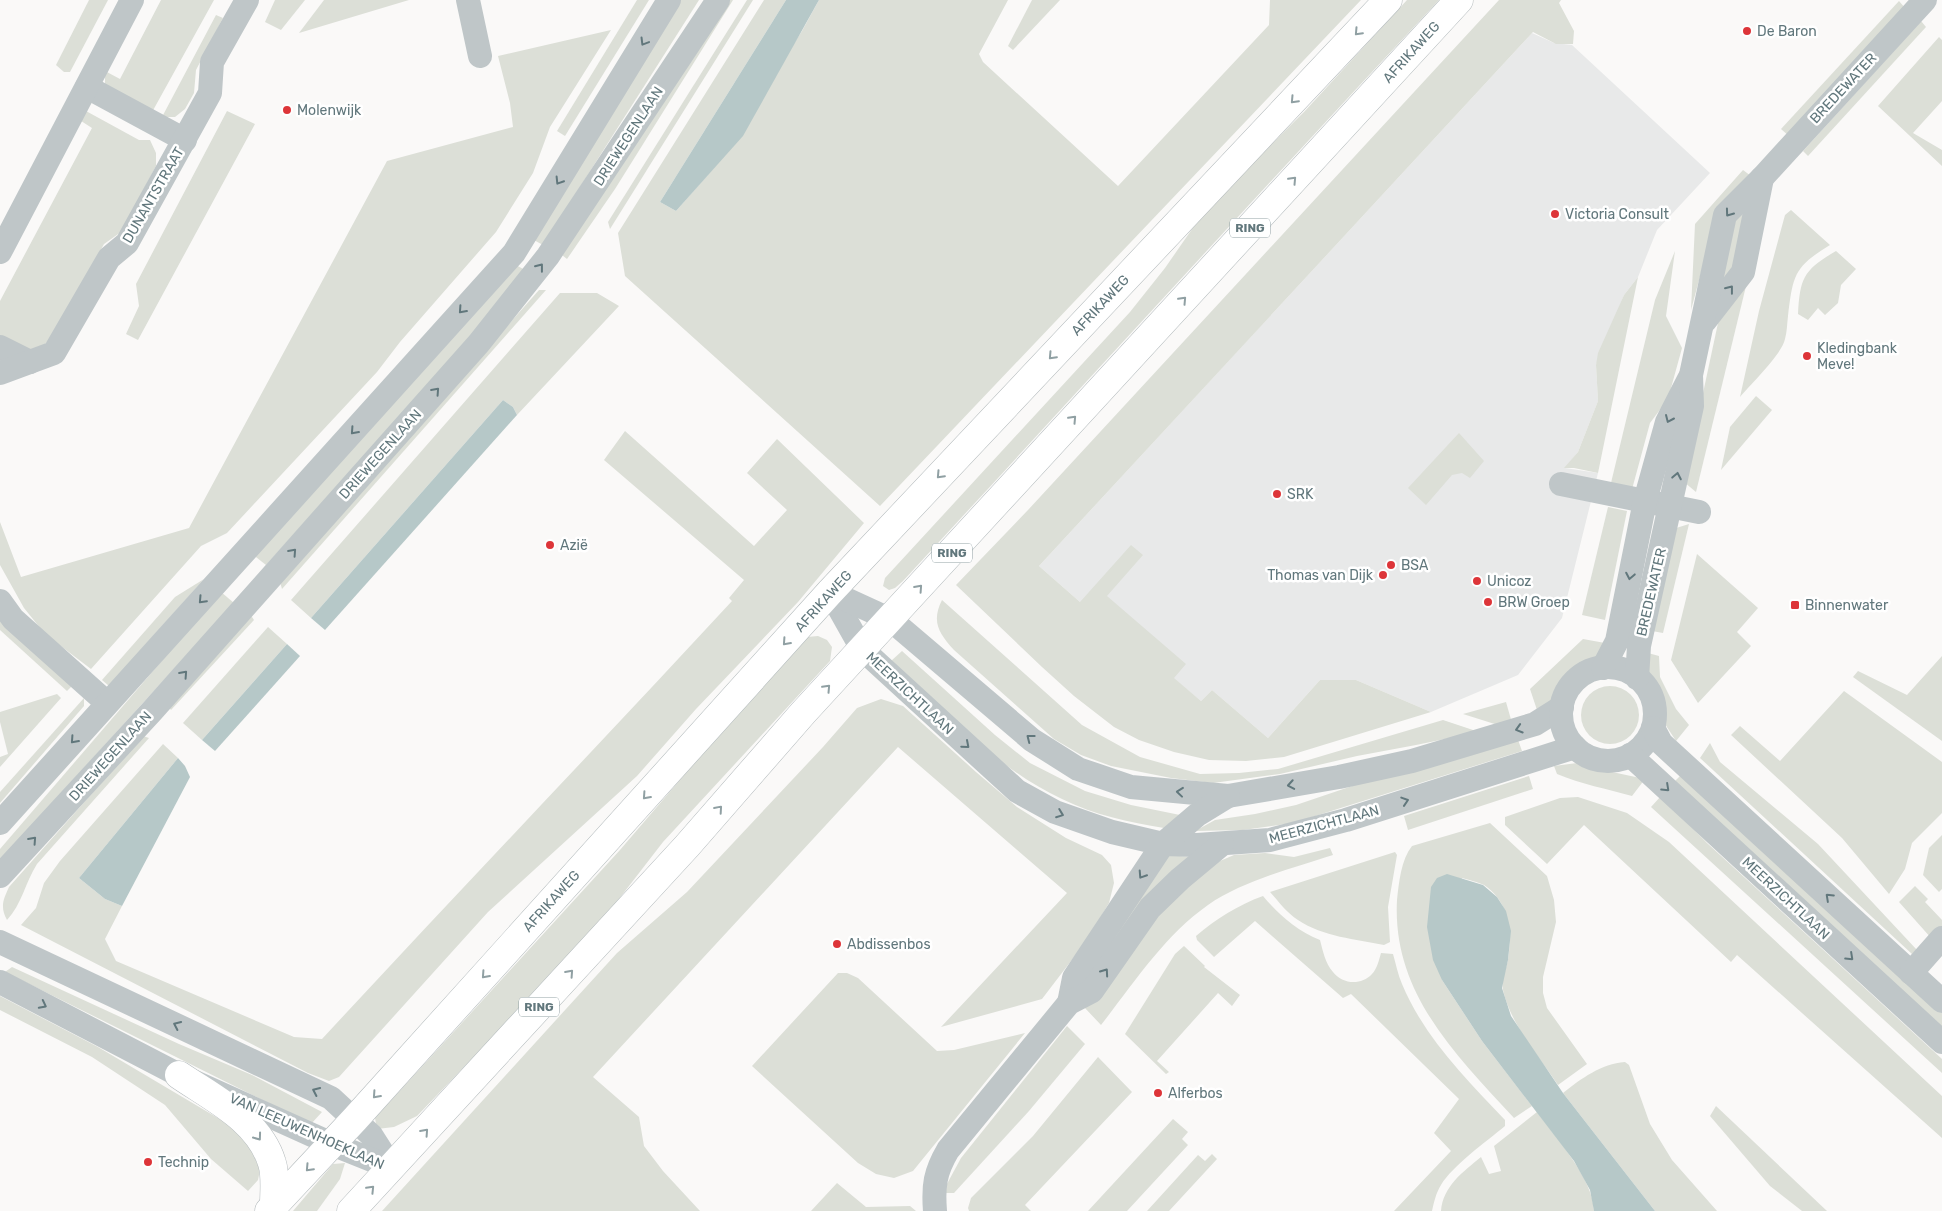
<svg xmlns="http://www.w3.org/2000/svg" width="1942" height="1211" font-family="Rubik,sans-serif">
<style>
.built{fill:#e8e9e9}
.green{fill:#dcdfd7}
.water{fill:#b6c8c8}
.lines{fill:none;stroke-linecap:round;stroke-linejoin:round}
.major-casing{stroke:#b3babc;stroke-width:29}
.minor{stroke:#bfc6c8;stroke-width:24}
.major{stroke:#fff;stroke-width:28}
.oneway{stroke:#90a0a3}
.oneway2{stroke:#61777c}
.poi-dot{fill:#dd3539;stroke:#fff;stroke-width:2}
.labels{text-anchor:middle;stroke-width:5;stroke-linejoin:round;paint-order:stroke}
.shield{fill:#fff;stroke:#90a0a3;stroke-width:1}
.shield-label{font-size:12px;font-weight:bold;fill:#61777c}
.poi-label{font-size:14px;fill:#61777c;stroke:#fff;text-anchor:start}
.street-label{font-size:14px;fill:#61777c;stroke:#fff}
</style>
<rect width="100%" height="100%" fill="#faf9f8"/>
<polygon class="built" points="1532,33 1554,43 1572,45 1710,173 1657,230 1638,277 1624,295 1596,365 1598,401 1578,452 1565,468 1598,473 1562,618 1518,675 1431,712 1356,680 1320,680 1268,738 1212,690 1201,701 1080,602 1039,566"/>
<g class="green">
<polygon points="89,0 108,0 70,72 64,72 56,65"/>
<polygon points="161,0 214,0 151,114 105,91 105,71 120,79"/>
<polygon points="275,0 305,0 281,30 265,22"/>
<polygon points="324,0 409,0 299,33"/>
<polygon points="637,0 649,0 565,136 557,131"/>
<polygon points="680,0 699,0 543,245 532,239"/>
<polygon points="725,0 733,0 615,189 567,259 562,255"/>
<polygon points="747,0 753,0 610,229 608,222"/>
<polygon points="764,0 786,0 660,202 676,211 712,170 802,31 819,0 1008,0 979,54 983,62 1118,186 1269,25 1270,0 1361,0 880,506 625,276 618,233"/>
<polygon points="1032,0 1060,0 1013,50 1008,46"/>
<path d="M 1407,0 L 1439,0 C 1259,193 1082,387 903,581 L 895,588 L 889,590 L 883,586 L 885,578 L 1130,312 L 1165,268 L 1206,209 L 1304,112 Z"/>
<polygon points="1499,0 1561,0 1559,3 1574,31 1573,44 1556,44 1533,32 1039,566 1080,602 1131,545 1143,555 1107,596 1186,664 1174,678 1201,701 1212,690 1268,738 1320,680 1356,680 1431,712 1284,757 1246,761 1209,760 1174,752 1139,740 1114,727 1074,696 1042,667 956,585 1028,510"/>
<polygon points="1899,1 1905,8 1789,136 1781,129"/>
<polygon points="216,15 223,18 196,70 194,93 185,109 175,117 162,117"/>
<polygon points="1921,21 1926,27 1808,156 1803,151"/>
<polygon points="611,30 550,127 533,173 496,232 400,342 377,372 227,533 201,546 91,669 45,634 24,608 0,565 0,522 21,577 189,528 387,161 513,127 510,103 498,56"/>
<polygon points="1939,37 1942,40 1942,101 1913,133 1942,150 1942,166 1878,106"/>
<polygon points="86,111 139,140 150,140 156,153 156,166 121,232 104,244 54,334 41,349 27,355 0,340 0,301 92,128 78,119"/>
<polygon points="227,111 255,124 138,340 126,334 139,306 136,284"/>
<polygon points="1743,170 1751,176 1716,217 1691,310 1695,224"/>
<polygon points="1751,198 1735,268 1713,301 1731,223"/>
<path d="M 1791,210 L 1830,245 C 1794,267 1793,275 1788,316 C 1787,324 1787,332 1785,339 C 1782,354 1751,384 1740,397 L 1759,311 L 1785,215 Z"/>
<polygon points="1675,251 1666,316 1682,348 1668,399 1650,423 1631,493 1610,487 1655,300"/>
<path d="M 1836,251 L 1856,269 L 1841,285 L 1838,303 L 1825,315 L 1818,308 L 1808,320 L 1798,314 C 1800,277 1804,270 1836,251 Z"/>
<polygon points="514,264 527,271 444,368 266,565 252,554"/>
<polygon points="1638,277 1598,473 1574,468 1564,468 1578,452 1598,401 1596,365 1598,353 1624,295"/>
<polygon points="1747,282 1696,492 1684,482 1718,323"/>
<polygon points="539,290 546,290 282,589 280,582"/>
<polygon points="560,293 597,293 619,306 517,415 513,407 503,400 311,618 291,600"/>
<polygon points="1756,396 1772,410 1721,470 1730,427"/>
<path d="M 625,431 L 754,546 L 787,510 L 747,473 L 777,439 L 864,523 L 798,602 L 696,709 L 637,776 L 488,912 L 339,1077 L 329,1081 L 308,1073 L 21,925 L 36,908 L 44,883 L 60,861 L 163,744 L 178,758 L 79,878 L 105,899 L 122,906 L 105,939 L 116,961 L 294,1037 L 322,1039 C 458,892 596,748 732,601 L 729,598 L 744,580 L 604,460 Z"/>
<polygon points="1459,433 1484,461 1470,478 1462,473 1452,475 1426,505 1408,488"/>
<polygon points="1608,507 1627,511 1605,620 1582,615"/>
<polygon points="1689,524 1663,633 1652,631 1673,529"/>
<polygon points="1697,554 1758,608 1737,632 1751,646 1698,703 1671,660"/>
<polygon points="204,579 109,686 102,680 175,597"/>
<polygon points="221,592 234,603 0,860 0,849"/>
<path d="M 942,600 L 1082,725 L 1140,757 L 1200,774 L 1239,773 L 1278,769 L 1443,720 L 1479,732 L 1416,745 L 1357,756 L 1280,774 L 1213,783 L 1171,778 L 1111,766 L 1081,755 L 1054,739 L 954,650 C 939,633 931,622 942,600 Z"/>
<polygon points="250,614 254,620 171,710 168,706"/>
<polygon points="0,616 74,684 67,691 0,630"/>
<polygon points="268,627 287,644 202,740 183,723"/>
<polygon points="818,636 827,640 832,647 830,661 663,842 605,917 575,951 417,1116 394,1127 377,1129 375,1118 620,850 697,760 807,637"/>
<path d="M 1583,639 L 1605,643 L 1601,658 C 1565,671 1564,691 1538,713 L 1530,689 Z"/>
<path d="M 902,651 L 995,735 L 1030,763 L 1085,791 L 1131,805 L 1180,815 L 1164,828 C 1129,822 1094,815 1062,799 C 995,768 944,710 891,661 Z"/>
<polygon points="1648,653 1659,656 1660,677 1676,709 1689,725 1676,741 1665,724 1665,708 1662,691 1648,672"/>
<polygon points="1942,656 1942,741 1853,677 1858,671 1907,695"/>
<circle cx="1610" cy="715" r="29"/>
<polygon points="1844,691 1942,762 1942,813 1912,843 1905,869 1889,894 1842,838 1731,735 1740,726 1780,761"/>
<polygon points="57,694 61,698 0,767 0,757 8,754 0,722 0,712"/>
<polygon points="84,698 84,706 0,803 0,792"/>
<polygon points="881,699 903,706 976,772 1017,807 1066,838 1102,855 1111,865 1114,883 1109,903 1087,940 1042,999 941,1027 1067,893 898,747 593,1077 639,1117 644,1146 663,1171 700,1211 382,1211 617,953 687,892 823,747 857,708"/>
<polygon points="1506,702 1512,723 1501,726 1463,714"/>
<path d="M 143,736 L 149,738 L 37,864 C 25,883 22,904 7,920 C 0,907 3,900 9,887 Z"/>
<polygon points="1517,737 1522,751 1293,823 1243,830 1195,831 1215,820 1255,814 1296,805 1364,782"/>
<polygon points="1710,743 1720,762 1818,844 1917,950 1912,954 1700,758"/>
<path d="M 1577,763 L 1598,769 L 1645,779 L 1632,796 C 1607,789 1581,784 1557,774 L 1554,766 Z"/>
<polygon points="1682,774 1942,1011 1942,1032 1673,783"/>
<polygon points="1529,776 1533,789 1408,830 1404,816"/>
<polygon points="1661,796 1707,843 1942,1059 1942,1073 1651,807"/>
<polygon points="1578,797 1627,813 1669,842 1942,1096 1942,1138 1737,955 1731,962 1584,825 1547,864 1505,825 1505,817 1560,798"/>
<path d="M 1490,823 L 1547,876 L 1554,900 L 1556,922 L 1543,977 L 1543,993 L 1547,1008 L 1587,1064 L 1558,1085 C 1538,1055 1511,1025 1503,990 C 1501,981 1506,969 1508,960 C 1512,933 1510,902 1484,885 C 1478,882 1469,880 1462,878 L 1442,980 L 1482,1041 L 1532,1106 L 1514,1118 C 1456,1055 1392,993 1397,900 C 1399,882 1401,860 1412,846 Z"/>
<polygon points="1942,835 1942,889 1939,892 1923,875 1929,848"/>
<path d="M 1330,848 L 1333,855 C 1293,868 1242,881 1208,905 C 1164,936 1134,983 1101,1025 L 1084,1007 L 1161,910 L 1206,867 L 1234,855 L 1265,853 L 1294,857 Z"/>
<path d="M 1395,852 L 1397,855 L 1388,907 L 1390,942 L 1384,945 C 1356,939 1323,937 1298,920 C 1287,913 1279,902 1270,892 Z"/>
<polygon points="1168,855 1191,857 1083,984"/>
<polygon points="1915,886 1928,899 1925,902 1942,920 1942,930 1932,939 1899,902"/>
<path d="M 1263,896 C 1279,915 1296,930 1320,940 C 1323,951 1325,963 1333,972 C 1342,984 1361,986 1372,974 C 1377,969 1379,960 1381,953 L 1393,954 C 1396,964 1398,975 1402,984 C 1424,1037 1466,1079 1505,1120 L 1505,1126 C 1487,1141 1452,1166 1441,1185 C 1436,1193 1434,1202 1432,1211 L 1394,1211 L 1451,1151 L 1434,1133 L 1459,1099 L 1351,994 L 1343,998 L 1255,921 L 1214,957 L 1197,940 L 1196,936 C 1216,919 1238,905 1263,896 Z"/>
<polygon points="1184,946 1205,966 1204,967 1240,995 1232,1006 1218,993 1157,1061 1169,1072 1166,1074 1125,1034 1175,954"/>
<polygon points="12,967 179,1044 252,1075 322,1112 311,1124 5,972"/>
<polygon points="838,973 847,973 858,978 937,1051 954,1050 1025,1033 913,1171 894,1178 876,1174 858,1163 752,1066"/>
<polygon points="0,996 98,1047 233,1127 247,1139 260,1170 258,1180 248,1191 211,1159 165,1105 92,1057 0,1010"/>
<polygon points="1067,1026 1085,1044 1029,1111 954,1193 942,1193 961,1158"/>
<polygon points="1098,1057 1132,1092 1025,1205 1031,1211 969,1211 968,1208 971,1198 1033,1136"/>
<path d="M 1625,1062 L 1629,1065 L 1650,1124 L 1672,1160 L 1717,1211 L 1655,1211 L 1563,1093 C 1582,1078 1601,1064 1625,1062 Z"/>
<polygon points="1716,1106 1827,1211 1802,1211 1770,1186 1710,1116"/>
<path d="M 1537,1112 C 1556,1138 1593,1178 1594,1211 L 1441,1211 C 1443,1186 1463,1172 1481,1157 L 1489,1174 L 1501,1171 L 1494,1146 Z"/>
<polygon points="1173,1119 1188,1132 1182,1139 1188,1145 1127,1211 1088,1211"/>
<polygon points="1212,1154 1217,1159 1169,1211 1147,1211 1198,1155 1205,1161"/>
<polygon points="345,1163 340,1179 317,1211 293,1211 333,1164"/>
<polygon points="837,1183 866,1207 910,1206 916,1211 811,1211"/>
</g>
<g class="water">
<polygon points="786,0 819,0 743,136 676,211 660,202"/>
<polygon points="503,400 513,407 517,415 325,630 311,618"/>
<polygon points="287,644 300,656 215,751 202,740"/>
<polygon points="178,758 185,766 190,777 122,906 105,899 79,878"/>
<polygon points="1447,874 1483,885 1497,897 1506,911 1511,931 1508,960 1502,988 1511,1016 1563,1093 1655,1211 1594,1211 1590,1190 1574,1161 1482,1041 1442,980 1433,960 1427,927 1431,887 1437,878"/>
</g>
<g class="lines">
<defs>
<g id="major">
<path d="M 179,1075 C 214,1099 259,1120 272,1163 C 276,1175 274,1192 274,1205"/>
<polyline points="269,1211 355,1119 830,592 1388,0"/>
<polyline points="351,1211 687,846 803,713 1459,0"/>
</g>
</defs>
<use href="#major" class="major-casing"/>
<g class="minor">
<polyline points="468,0 480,56"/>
<polyline points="87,87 185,140"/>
<polyline points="0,252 132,0"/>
<polyline points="1705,321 1743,272 1762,178"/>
<polyline points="0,347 30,362"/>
<polyline points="0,373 54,353 109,258 127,243 210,93 212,62 247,0"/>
<polyline points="1561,484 1699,512"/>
<polyline points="830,592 862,649 1017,791 1055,812 1112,832 1163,844 1197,845 1270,840 1346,820 1575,747"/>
<polyline points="830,592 891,620 1032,740 1078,769 1131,787 1228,796 1339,777 1412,761 1535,724 1562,707"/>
<polyline points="0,601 13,619 107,703"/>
<circle cx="1608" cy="714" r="47"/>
<polyline points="1603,668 1617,641 1645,501 1667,422 1689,379"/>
<polyline points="1637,678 1639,646 1692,406 1691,375 1725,215 1762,178 1925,0"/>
<polyline points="1653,728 1661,743 1942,1001"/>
<polyline points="1630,755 1942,1042"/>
<polyline points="0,823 514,253 669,0"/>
<polyline points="0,876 152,711 479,343 548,256 718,0"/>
<polyline points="0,942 331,1098 371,1135 392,1168"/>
<polyline points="1911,973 1942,938"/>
<polyline points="0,982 179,1075 332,1144 392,1168"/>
<polyline points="1069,1003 1074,978 1163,844 1197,815 1228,796"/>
<path d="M 935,1211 C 933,1186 935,1172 948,1150 L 1069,1003 L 1092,991 L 1150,908 L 1180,879 L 1222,844"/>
</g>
<use href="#major" class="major"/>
</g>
<defs><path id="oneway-chevron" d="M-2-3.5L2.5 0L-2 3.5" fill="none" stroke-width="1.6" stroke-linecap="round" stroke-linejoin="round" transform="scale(1.25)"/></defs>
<g class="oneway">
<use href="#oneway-chevron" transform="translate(1358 32) rotate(133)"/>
<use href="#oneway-chevron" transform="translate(1294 100) rotate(133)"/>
<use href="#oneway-chevron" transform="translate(1293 180) rotate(-47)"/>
<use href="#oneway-chevron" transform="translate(1183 300) rotate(-47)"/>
<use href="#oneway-chevron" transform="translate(1052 356) rotate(133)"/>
<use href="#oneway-chevron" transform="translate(1073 419) rotate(-47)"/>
<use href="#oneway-chevron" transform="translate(940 475) rotate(133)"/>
<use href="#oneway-chevron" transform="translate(919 588) rotate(-48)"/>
<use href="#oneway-chevron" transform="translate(786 642) rotate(132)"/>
<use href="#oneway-chevron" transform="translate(827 688) rotate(-47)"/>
<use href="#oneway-chevron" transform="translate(646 796) rotate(132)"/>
<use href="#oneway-chevron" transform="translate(719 809) rotate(-49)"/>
<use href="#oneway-chevron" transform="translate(570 973) rotate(-48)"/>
<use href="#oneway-chevron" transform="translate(485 975) rotate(132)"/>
<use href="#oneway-chevron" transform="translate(376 1095) rotate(132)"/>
<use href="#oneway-chevron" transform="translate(425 1132) rotate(-48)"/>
<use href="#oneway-chevron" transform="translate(258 1137) rotate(54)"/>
<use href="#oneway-chevron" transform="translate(309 1168) rotate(133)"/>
<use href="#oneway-chevron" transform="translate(371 1189) rotate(-46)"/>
</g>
<g class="oneway2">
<use href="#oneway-chevron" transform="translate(644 42) rotate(121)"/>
<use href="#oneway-chevron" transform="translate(559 181) rotate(122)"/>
<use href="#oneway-chevron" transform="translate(1729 213) rotate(126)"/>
<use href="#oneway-chevron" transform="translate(540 267) rotate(-52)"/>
<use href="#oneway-chevron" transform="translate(1730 289) rotate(-52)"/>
<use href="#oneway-chevron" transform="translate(462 310) rotate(132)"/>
<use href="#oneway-chevron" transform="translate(436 391) rotate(-48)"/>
<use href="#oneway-chevron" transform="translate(1669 419) rotate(114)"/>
<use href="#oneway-chevron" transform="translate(354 431) rotate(132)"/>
<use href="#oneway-chevron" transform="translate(1677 476) rotate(-79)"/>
<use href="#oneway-chevron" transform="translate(293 552) rotate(-48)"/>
<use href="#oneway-chevron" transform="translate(1630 576) rotate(101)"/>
<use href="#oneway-chevron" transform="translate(202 600) rotate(133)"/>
<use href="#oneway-chevron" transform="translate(184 674) rotate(-48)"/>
<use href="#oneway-chevron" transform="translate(1519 729) rotate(163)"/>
<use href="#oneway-chevron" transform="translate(1030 738) rotate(-142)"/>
<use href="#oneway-chevron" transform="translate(74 740) rotate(132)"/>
<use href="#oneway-chevron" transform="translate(966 745) rotate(41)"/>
<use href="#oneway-chevron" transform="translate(1291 785) rotate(170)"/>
<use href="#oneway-chevron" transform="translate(1666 788) rotate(43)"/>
<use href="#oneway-chevron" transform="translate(1180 792) rotate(-174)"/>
<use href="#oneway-chevron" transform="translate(1405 801) rotate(-18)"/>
<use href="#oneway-chevron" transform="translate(1060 814) rotate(21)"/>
<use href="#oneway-chevron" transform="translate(33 840) rotate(-48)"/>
<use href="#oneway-chevron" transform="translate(1142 875) rotate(123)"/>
<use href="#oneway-chevron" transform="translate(1829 897) rotate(-137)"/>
<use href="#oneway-chevron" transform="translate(1850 957) rotate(43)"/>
<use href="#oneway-chevron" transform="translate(1105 972) rotate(-55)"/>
<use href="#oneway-chevron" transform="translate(43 1005) rotate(27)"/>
<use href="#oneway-chevron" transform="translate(177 1025) rotate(-155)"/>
<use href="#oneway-chevron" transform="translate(316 1091) rotate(-155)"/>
</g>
<g class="poi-dot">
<circle cx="1747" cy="31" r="5"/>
<circle cx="287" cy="110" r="5"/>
<circle cx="1555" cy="214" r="5"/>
<circle cx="1807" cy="356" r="5"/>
<circle cx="1277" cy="494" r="5"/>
<circle cx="550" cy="545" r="5"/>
<circle cx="1391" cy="565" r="5"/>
<circle cx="1383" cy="575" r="5"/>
<circle cx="1477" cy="581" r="5"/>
<circle cx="1488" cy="602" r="5"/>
<rect x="1790" y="600" width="10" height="10" rx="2.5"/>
<circle cx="837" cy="944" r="5"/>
<circle cx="1158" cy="1093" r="5"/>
<circle cx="148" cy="1162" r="5"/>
</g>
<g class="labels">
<g class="shield">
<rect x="1230" y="218.5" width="40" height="19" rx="4"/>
<rect x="932" y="543.5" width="40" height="19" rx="4"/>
<rect x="519" y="997.5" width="40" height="19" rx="4"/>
</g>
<g class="shield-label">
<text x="1250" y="232">RING</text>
<text x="952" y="557">RING</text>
<text x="539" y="1011">RING</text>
</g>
<g class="poi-label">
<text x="1757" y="36">De Baron</text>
<text x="297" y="115">Molenwijk</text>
<text x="1565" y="219">Victoria Consult</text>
<text x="1817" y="353">Kledingbank<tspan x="1817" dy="16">Meve!</tspan></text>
<text x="1287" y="499">SRK</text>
<text x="560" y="550">Azië</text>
<text x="1401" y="570">BSA</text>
<text x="1373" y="580" text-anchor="end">Thomas van Dijk</text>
<text x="1487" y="586">Unicoz</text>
<text x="1498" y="607">BRW Groep</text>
<text x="1805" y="610">Binnenwater</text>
<text x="847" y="949">Abdissenbos</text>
<text x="1168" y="1098">Alferbos</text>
<text x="158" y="1167">Technip</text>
</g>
<g class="street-label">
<text transform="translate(1411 52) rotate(-48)" y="5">AFRIKAWEG</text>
<text transform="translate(1843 88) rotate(-47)" y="5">BREDEWATER</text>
<text transform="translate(628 136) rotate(-57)" y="5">DRIEWEGENLAAN</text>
<text transform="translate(153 195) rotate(-60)" y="5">DUNANTSTRAAT</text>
<text transform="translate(1100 305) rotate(-47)" y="5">AFRIKAWEG</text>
<text transform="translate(380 454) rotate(-48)" y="5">DRIEWEGENLAAN</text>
<text transform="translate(1651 592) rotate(-77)" y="5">BREDEWATER</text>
<text transform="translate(823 601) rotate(-48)" y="5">AFRIKAWEG</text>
<text transform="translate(910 693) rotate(43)" y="5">MEERZICHTLAAN</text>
<text transform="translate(110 756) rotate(-48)" y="5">DRIEWEGENLAAN</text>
<text transform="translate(1324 824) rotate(-15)" y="5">MEERZICHTLAAN</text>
<text transform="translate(1786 898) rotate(43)" y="5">MEERZICHTLAAN</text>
<text transform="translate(551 901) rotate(-48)" y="5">AFRIKAWEG</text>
<text transform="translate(307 1131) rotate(24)" y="5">VAN LEEUWENHOEKLAAN</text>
</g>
</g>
</svg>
